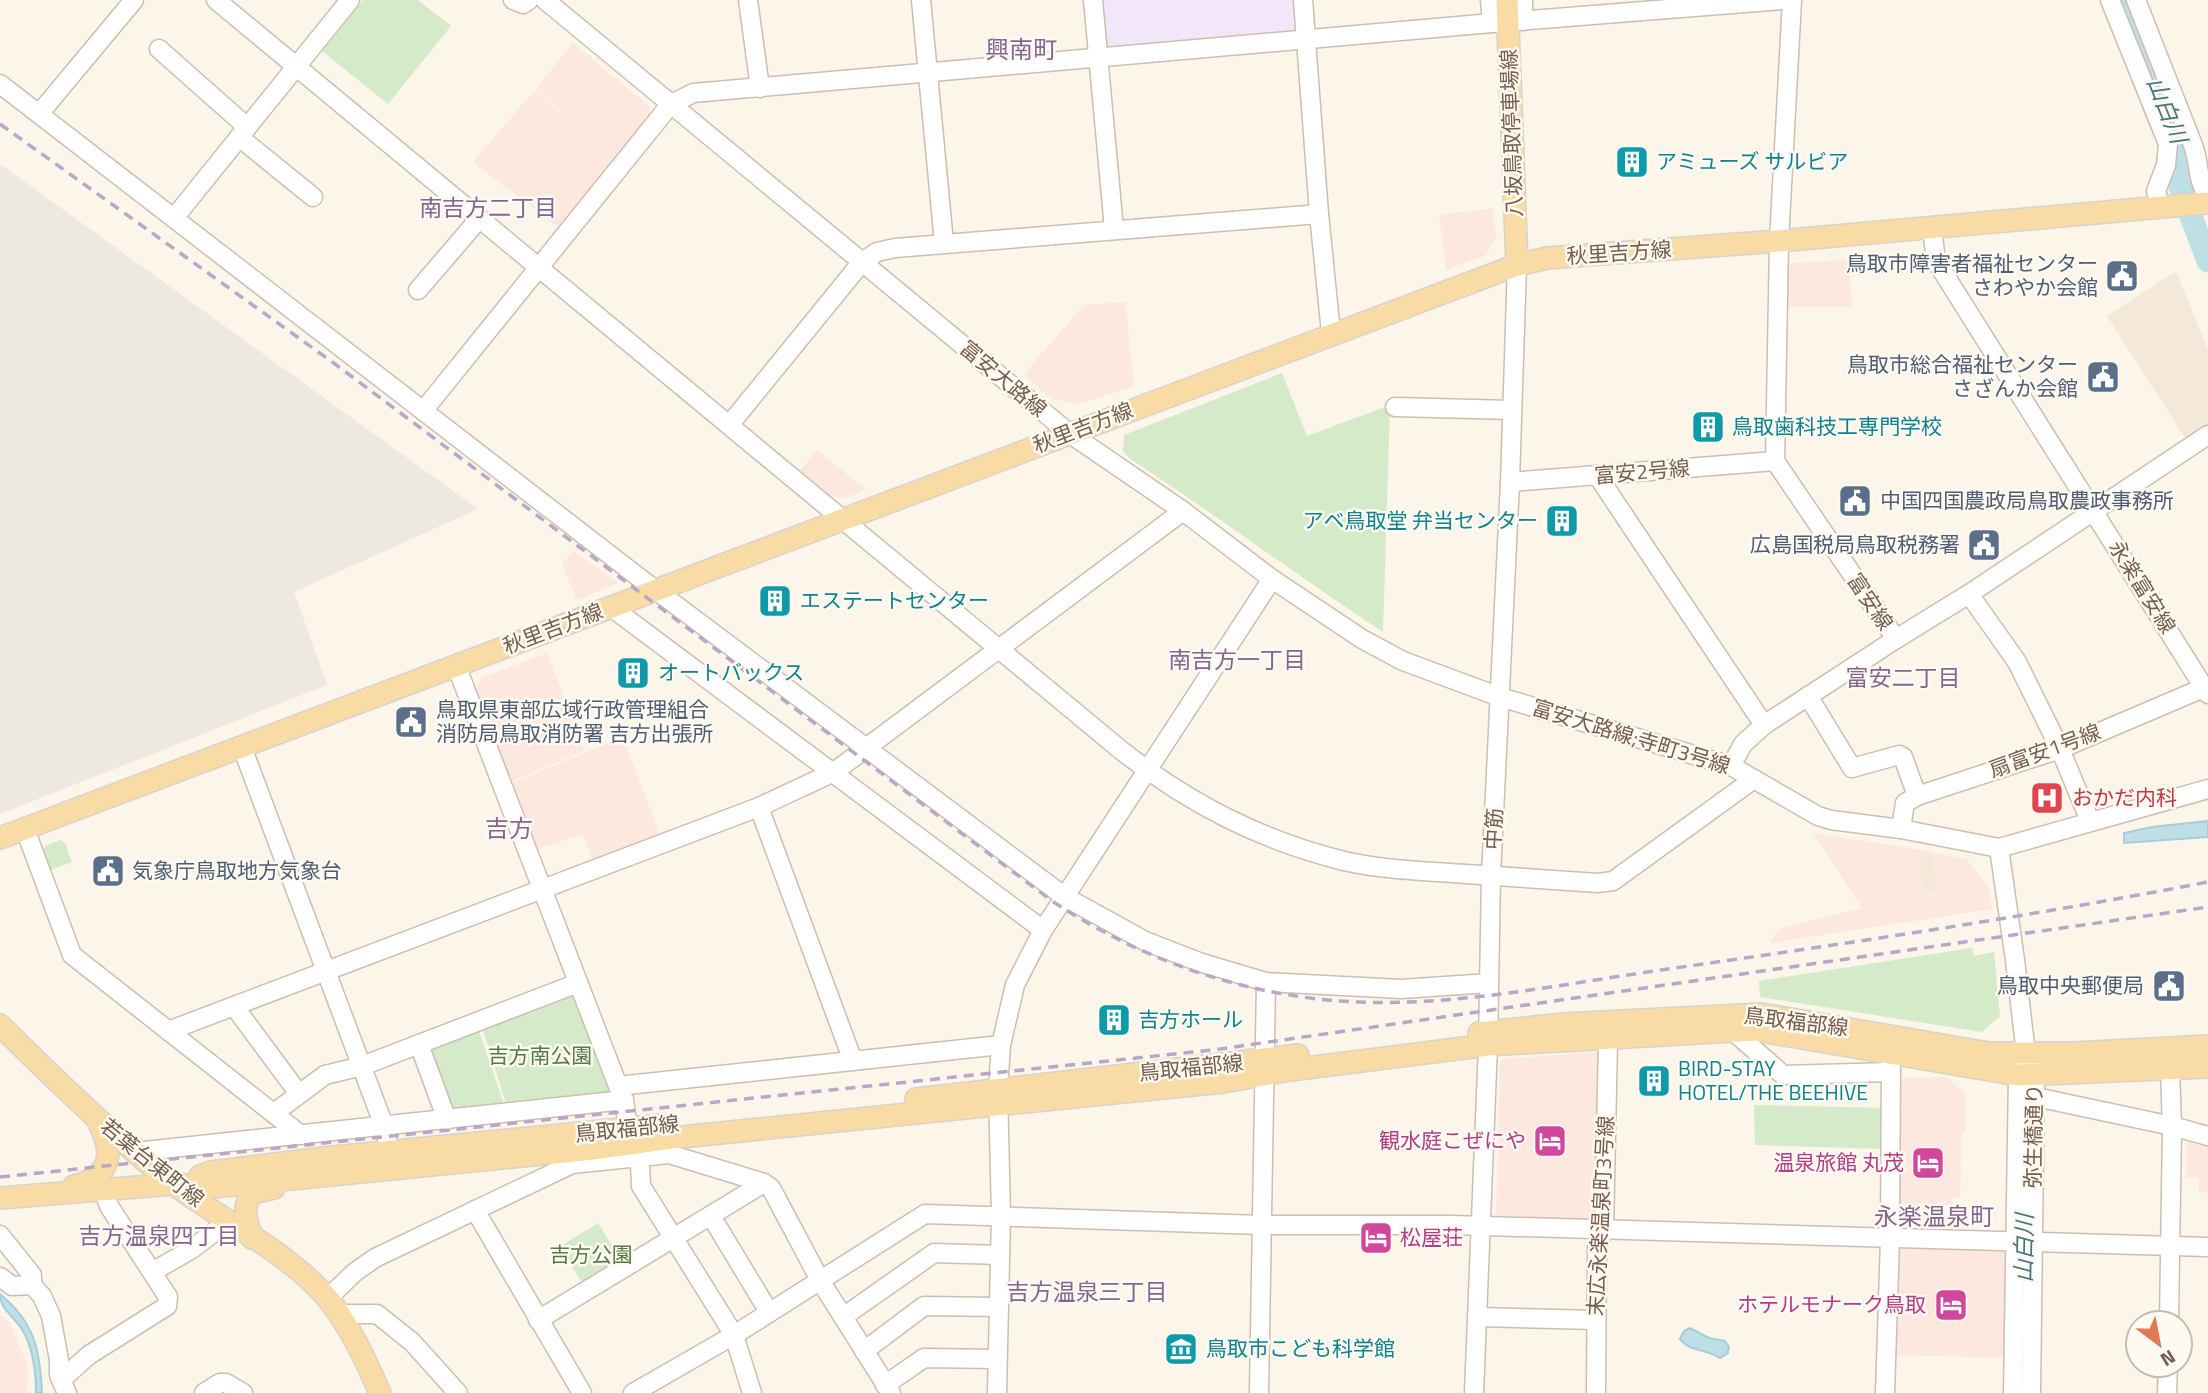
<svg xmlns="http://www.w3.org/2000/svg" width="2208" height="1393" font-family="'Titillium Web','Noto Sans JP',sans-serif">
<style>
.residential{fill:#f4e8d9}
.commercial{fill:#fce8de}
.industrial{fill:#eee8e3}
.education{fill:#f2e6f9}
.green{fill:#d5eac8}
.water{fill:#bedfe6;stroke:#a5ced7;stroke-width:2}
.lines{fill:none;stroke-linecap:round;stroke-linejoin:round}
.river{stroke:#bedfe6;stroke-width:23}
.minor-casing{stroke:#cebeaf;stroke-width:21}
.major-casing{stroke:#d9d2cd;stroke-width:24}
.minor{stroke:#fff;stroke-width:18}
.major{stroke:#f8dba5;stroke-width:21}
.rail{stroke:#b9a7c7;stroke-width:3.5;stroke-dasharray:10 7;stroke-linecap:butt}
.labels{text-anchor:middle;stroke-width:5;stroke-linejoin:round;paint-order:stroke}
.street-label{font-size:21px;fill:#775d4d;stroke:#fef9f1}
.culture-label{font-size:21px;fill:#0d838f;stroke:#fef9f1;text-anchor:start}
.service-label{font-size:21px;fill:#4e5e75;stroke:#fef9f1;text-anchor:end}
.health-label{font-size:21px;fill:#be3a42;stroke:#fef9f1;text-anchor:start}
.park-label{font-size:21px;fill:#547c45;stroke:#fef9f1}
.hotel-label{font-size:21px;fill:#b23c85;stroke:#fef9f1;text-anchor:end}
.water-label{font-size:23px;font-style:italic;fill:#447782;stroke:#fef9f1}
.neighbourhood-label{font-size:23px;fill:#846692;stroke:#fef9f1}
.quarter-label{font-size:24px;fill:#846692;stroke:#fef9f1}
</style>
<rect width="100%" height="100%" fill="#fcf5ea"/>
<g class="residential">
<polygon points="2176,271 2208,350 2208,426 2187,441 2107,316"/>
<polygon points="1915,849 1930,852 1939,889 1925,892"/>
</g>
<g class="commercial">
<polygon points="573,43 649,106 651,119 560,229 473,162 534,91 609,152 535,90"/>
<polygon points="1493,208 1496,237 1486,255 1446,270 1439,215"/>
<polygon points="1848,260 1852,307 1788,307 1789,263"/>
<polygon points="1125,302 1134,386 1079,404 1051,399 1024,374 1084,305"/>
<polygon points="817,450 866,490 845,498 827,495 799,472"/>
<polygon points="573,551 618,583 577,600 562,564"/>
<polygon points="547,653 584,751 510,782 476,691 481,678"/>
<polygon points="623,737 660,835 593,860 582,834 536,850 511,783"/>
<polygon points="1813,833 1915,849 1926,892 1939,888 1930,852 1966,859 1988,886 1992,909 1770,943 1778,929 1862,908"/>
<polygon points="1599,1052 1604,1059 1597,1224 1496,1221 1500,1061 1504,1059"/>
<polygon points="1946,1077 1965,1093 1966,1130 1962,1131 1960,1197 1952,1197 1952,1205 1895,1204 1896,1082 1901,1078"/>
<polygon points="2187,1140 2208,1146 2208,1192 2199,1193 2199,1177 2186,1178"/>
<polygon points="1899,1246 2004,1249 2010,1256 2008,1358 1893,1355 1894,1250"/>
<polygon points="0,1315 9,1322 28,1367 27,1393 0,1393"/>
</g>
<polygon class="industrial" points="0,164 478,509 294,592 327,685 0,814"/>
<polygon class="education" points="1101,0 1293,0 1296,27 1291,33 1111,49 1105,44"/>
<g class="green">
<polygon points="363,0 418,0 451,26 388,104 322,51"/>
<path d="M 1282,373 L 1307,436 L 1390,405 L 1383,632 C 1297,576 1215,514 1129,458 L 1123,451 L 1124,435 Z"/>
<polygon points="60,840 65,843 72,862 48,871 42,854 45,846"/>
<polygon points="1972,948 1974,956 1994,952 2000,1016 1982,1032 1760,997 1759,981"/>
<polygon points="567,995 574,997 609,1089 605,1096 507,1107 482,1027"/>
<polygon points="478,1028 505,1107 450,1114 425,1049"/>
<polygon points="1754,1105 1884,1108 1883,1149 1755,1145"/>
<polygon points="598,1223 623,1264 585,1287 559,1247"/>
</g>
<g class="water">
<polygon points="2208,821 2208,837 2124,843 2124,833 2152,827"/>
<path d="M 0,1294 C 35,1323 40,1350 42,1393 L 36,1393 C 36,1373 33,1349 23,1331 C 16,1318 0,1310 0,1294 Z"/>
<path d="M 1690,1328 L 1709,1338 L 1725,1341 L 1729,1347 L 1728,1353 L 1720,1358 C 1706,1349 1688,1351 1680,1339 L 1684,1331 Z"/>
</g>
<g class="lines">
<g class="river">
<polyline points="2122,0 2184,152 2177,179 2208,261"/>
<polyline points="2022,1393 2024,1236"/>
</g>
<defs>
<g id="minor">
<path d="M 216,0 L 1122,751 C 1190,804 1260,840 1344,861 C 1384,870 1425,871 1466,874 C 1510,877 1554,880 1598,883 L 1613,881 L 1754,779"/>
<polyline points="513,0 523,4 529,0"/>
<polyline points="545,0 1069,433 1183,511 1272,579 1362,639 1403,661 1500,697 1731,766 1818,816 1831,820 1901,829 1999,848 2208,789"/>
<polyline points="748,0 760,88"/>
<polyline points="921,0 944,243"/>
<polyline points="1093,0 1114,229"/>
<polyline points="1303,0 1319,214 1331,333"/>
<polyline points="1490,0 1492,23"/>
<polyline points="1523,0 1523,21"/>
<polyline points="1792,0 1779,241 1775,461 1896,639 1969,594 2017,662 2060,749 2090,821"/>
<polyline points="2110,0 2168,144 2166,165 2156,191 2161,208"/>
<path d="M 2136,0 L 2193,145 C 2200,163 2196,179 2208,196"/>
<polyline points="159,49 247,127"/>
<polyline points="0,84 641,579 1065,897 1145,941 1199,962 1266,982 1401,989 1489,983"/>
<polyline points="39,114 134,0"/>
<polyline points="239,137 313,197"/>
<polyline points="174,218 350,0"/>
<polyline points="1932,228 1936,261 2208,694"/>
<polyline points="418,290 479,219"/>
<polyline points="1395,407 1511,410"/>
<polyline points="423,411 670,105 693,93 1492,23 1782,0"/>
<polyline points="730,424 862,262 877,252 895,248 1319,214"/>
<polyline points="1597,475 1764,725"/>
<polyline points="1510,482 1775,461"/>
<polyline points="1969,594 2208,435"/>
<polyline points="611,607 1043,930"/>
<polyline points="456,665 618,1086 1001,1045"/>
<polyline points="1808,696 1852,768 1899,755 1903,757 1917,796"/>
<polyline points="242,747 384,1126 390,1152"/>
<polyline points="1731,766 1743,744 1764,725 1896,639"/>
<polyline points="759,807 853,1061"/>
<polyline points="25,829 72,955 301,1135"/>
<polyline points="1901,829 1905,803 1917,796 2060,749 2208,686"/>
<polyline points="1999,848 2015,960 2026,1054 2035,1074 2031,1393"/>
<polyline points="234,1006 299,1094"/>
<polyline points="168,1031 759,807 834,772 1183,511"/>
<polyline points="1733,1031 1783,1075 1891,1072"/>
<polyline points="419,1044 447,1120"/>
<polyline points="620,1090 624,1100 628,1129 640,1162 641,1186 734,1335 752,1393"/>
<polyline points="2036,1097 2172,1126 2208,1136"/>
<polyline points="274,1113 325,1075 362,1066 578,983"/>
<polyline points="135,1152 624,1100"/>
<polyline points="475,1210 582,1393"/>
<polyline points="711,1216 769,1312"/>
<polyline points="0,1235 32,1275 32,1285 42,1296 51,1316 59,1360 59,1375 67,1393"/>
<polyline points="152,1272 192,1249 227,1222"/>
<polyline points="0,1277 12,1286 32,1285"/>
<polyline points="328,1298 355,1272 375,1258 572,1164 669,1154 764,1183 771,1188 821,1282 891,1393"/>
<polyline points="339,1314 377,1314 412,1342 458,1393"/>
<polyline points="843,1317 934,1253 1000,1255"/>
<polyline points="1478,1317 1596,1320"/>
<polyline points="538,1320 764,1183"/>
<polyline points="2169,1323 2172,1126 2170,1069"/>
<polyline points="864,1351 924,1306 998,1307"/>
<polyline points="61,1380 89,1355 167,1306 168,1297 109,1206 103,1190"/>
<polyline points="885,1385 924,1358 997,1359"/>
<polyline points="204,1393 220,1383 226,1383 243,1393"/>
<polyline points="633,1393 734,1335 925,1214 1261,1225 1452,1225 2208,1247"/>
<polyline points="997,1393 1001,1216 998,1089 1001,1045 1015,985 1043,930 1272,579"/>
<polyline points="1259,1393 1266,982"/>
<polyline points="1474,1393 1488,1045 1491,876 1510,482 1517,265"/>
<polyline points="1596,1393 1597,1247 1604,1230 1608,1040"/>
<polyline points="1885,1393 1890,1239 1891,1053"/>
<polyline points="2013,1393 2018,1075 2022,1064"/>
<polyline points="2167,1393 2168,1365"/>
</g>
<g id="major">
<polyline points="1507,0 1517,265"/>
<polyline points="0,838 1517,265 1547,258 1779,241 2208,203"/>
<path d="M 0,1025 C 55,1080 111,1134 172,1183 C 222,1221 289,1252 329,1300 C 351,1328 366,1361 380,1393"/>
<polyline points="1479,1033 1563,1024 1761,1014 1989,1053 2074,1053 2208,1046"/>
<polyline points="916,1099 1298,1055"/>
<polyline points="200,1176 211,1172 323,1158 661,1125"/>
<path d="M 74,1186 C 113,1175 114,1154 98,1121"/>
<polyline points="0,1198 174,1184 212,1187 593,1149 671,1138 1223,1082 1290,1070 1488,1045 1733,1031 1755,1030 2018,1075 2208,1067"/>
<path d="M 252,1238 C 247,1222 241,1208 252,1193 L 274,1188"/>
</g>
</defs>
<use href="#minor" class="minor-casing"/>
<use href="#major" class="major-casing"/>
<use href="#minor" class="minor"/>
<use href="#major" class="major"/>
<g class="rail">
<path d="M 0,124 L 335,364 L 1052,901 C 1132,954 1222,988 1318,999 C 1432,1012 1548,986 1661,970 C 1844,944 2026,917 2208,882"/>
<polyline points="0,1177 1213,1050 2208,907"/>
</g>
</g>
<defs>
<symbol id="building-square" viewBox="-11 -11 22 22"><rect x="-9" y="-9" width="18" height="18" rx="4" fill="#0f9aa8" stroke="#fef9f1"/><path d="M-4-6H4V6H1V3H-1V6H-4ZM-2.5-4.3h1.7v1.8h-1.7ZM.8-4.3h1.7v1.8H.8ZM-2.5-1h1.7V.8h-1.7ZM.8-1h1.7V.8H.8Z" fill="#fff"/></symbol>
<symbol id="civic-square" viewBox="-11 -11 22 22"><rect x="-9" y="-9" width="18" height="18" rx="4" fill="#5c6f8a" stroke="#fef9f1"/><path d="M-.6-6.5H3V-4.5H.6V-3L4-1V1h2V6H-6V1h2V-1L-.6-3ZM-1.2 2.5V6h2.4V2.5Z" fill="#fff"/></symbol>
<symbol id="hospital-square" viewBox="-11 -11 22 22"><rect x="-9" y="-9" width="18" height="18" rx="4" fill="#e0444e" stroke="#fef9f1"/><path d="M-5-5h3v3.5h4V-5h3V5h-3V1.5h-4V5h-3Z" fill="#fff"/></symbol>
<symbol id="hotel-square" viewBox="-11 -11 22 22"><rect x="-9" y="-9" width="18" height="18" rx="4" fill="#d1479c" stroke="#fef9f1"/><path d="M-6-4.5h1.5V1H6V5H4.5V3h-9V5H-6ZM-4 0a1.8 1.8 0 1 1 3.6 0ZM.5 0V-2.5h3Q6-2.5 6 0Z" fill="#fff"/></symbol>
<symbol id="museum-square" viewBox="-11 -11 22 22"><rect x="-9" y="-9" width="18" height="18" rx="4" fill="#0f9aa8" stroke="#fef9f1"/><path d="M0-6L6-3V-2H-6V-3ZM-5-1h2V3h-2ZM-1-1h2V3h-2ZM3-1h2V3H3ZM-6 4H6V6H-6Z" fill="#fff"/></symbol>
</defs>
<g fill-rule="evenodd">
<use href="#building-square" x="1613" y="143" width="38" height="38"/>
<use href="#civic-square" x="2103" y="257" width="38" height="38"/>
<use href="#civic-square" x="2084" y="358" width="38" height="38"/>
<use href="#building-square" x="1689" y="408" width="38" height="38"/>
<use href="#civic-square" x="1836" y="482" width="38" height="38"/>
<use href="#building-square" x="1543" y="502" width="38" height="38"/>
<use href="#civic-square" x="1965" y="526" width="38" height="38"/>
<use href="#building-square" x="756" y="582" width="38" height="38"/>
<use href="#building-square" x="614" y="654" width="38" height="38"/>
<use href="#civic-square" x="392" y="703" width="38" height="38"/>
<use href="#hospital-square" x="2028" y="779" width="38" height="38"/>
<use href="#civic-square" x="89" y="852" width="38" height="38"/>
<use href="#civic-square" x="2150" y="967" width="38" height="38"/>
<use href="#building-square" x="1095" y="1001" width="38" height="38"/>
<use href="#building-square" x="1635" y="1062" width="38" height="38"/>
<use href="#hotel-square" x="1531" y="1122" width="38" height="38"/>
<use href="#hotel-square" x="1909" y="1144" width="38" height="38"/>
<use href="#hotel-square" x="1357" y="1219" width="38" height="38"/>
<use href="#hotel-square" x="1932" y="1286" width="38" height="38"/>
<use href="#museum-square" x="1162" y="1330" width="38" height="38"/>
</g>
<g class="labels">
<g class="street-label">
<text transform="translate(1512 133) rotate(-92)" y="7">八坂鳥取停車場線</text>
<text transform="translate(1619 253) rotate(-4)" y="7">秋里吉方線</text>
<text transform="translate(1003 379) rotate(40)" y="7">富安大路線</text>
<text transform="translate(1083 428) rotate(-21)" y="7">秋里吉方線</text>
<text transform="translate(1642 472) rotate(-5)" y="7">富安2号線</text>
<text transform="translate(2142 587) rotate(58)" y="7">永楽富安線</text>
<text transform="translate(1870 602) rotate(56)" y="7">富安線</text>
<text transform="translate(553 629) rotate(-21)" y="7">秋里吉方線</text>
<text transform="translate(1631 737) rotate(17)" y="7">富安大路線;寺町3号線</text>
<text transform="translate(2045 751) rotate(-20)" y="7">扇富安1号線</text>
<text transform="translate(1494 829) rotate(-87)" y="7">中筋</text>
<text transform="translate(1796 1022) rotate(7)" y="7">鳥取福部線</text>
<text transform="translate(1191 1068) rotate(-6)" y="7">鳥取福部線</text>
<text transform="translate(627 1129) rotate(-6)" y="7">鳥取福部線</text>
<text transform="translate(2034 1136) rotate(-89)" y="7">弥生橋通り</text>
<text transform="translate(152 1163) rotate(39)" y="7">若葉台東町線</text>
<text transform="translate(1601 1216) rotate(-87)" y="7">末広永楽温泉町3号線</text>
</g>
<g class="culture-label">
<text x="1656" y="169">アミューズ サルビア</text>
<text x="1732" y="434">鳥取歯科技工専門学校</text>
<text x="1538" y="528" text-anchor="end">アベ鳥取堂 弁当センター</text>
<text x="800" y="608">エステートセンター</text>
<text x="658" y="680">オートバックス</text>
<text x="1138" y="1027">吉方ホール</text>
<text x="1678" y="1076">BIRD-STAY<tspan x="1678" dy="24">HOTEL/THE BEEHIVE</tspan></text>
<text x="1206" y="1356">鳥取市こども科学館</text>
</g>
<g class="service-label">
<text x="2098" y="271">鳥取市障害者福祉センター<tspan x="2098" dy="24">さわやか会館</tspan></text>
<text x="2078" y="372">鳥取市総合福祉センター<tspan x="2078" dy="24">さざんか会館</tspan></text>
<text x="1880" y="508" text-anchor="start">中国四国農政局鳥取農政事務所</text>
<text x="1960" y="552">広島国税局鳥取税務署</text>
<text x="436" y="717" text-anchor="start">鳥取県東部広域行政管理組合<tspan x="436" dy="24">消防局鳥取消防署 吉方出張所</tspan></text>
<text x="132" y="878" text-anchor="start">気象庁鳥取地方気象台</text>
<text x="2144" y="993">鳥取中央郵便局</text>
</g>
<g class="health-label">
<text x="2072" y="805">おかだ内科</text>
</g>
<g class="park-label">
<text x="540" y="1063">吉方南公園</text>
<text x="591" y="1262">吉方公園</text>
</g>
<g class="hotel-label">
<text x="1526" y="1148">観水庭こぜにや</text>
<text x="1904" y="1170">温泉旅館 丸茂</text>
<text x="1400" y="1245" text-anchor="start">松屋荘</text>
<text x="1926" y="1312">ホテルモナーク鳥取</text>
</g>
<g class="water-label">
<text transform="translate(2167 110) rotate(68)" y="8">山白川</text>
<text transform="translate(2024 1248) rotate(-89)" y="8">山白川</text>
</g>
<g class="neighbourhood-label">
<text x="488" y="216">南吉方二丁目</text>
<text x="1237" y="668">南吉方一丁目</text>
<text x="1903" y="686">富安二丁目</text>
<text x="159" y="1244">吉方温泉四丁目</text>
<text x="1087" y="1300">吉方温泉三丁目</text>
</g>
<g class="quarter-label">
<text x="1021" y="58">興南町</text>
<text x="509" y="837">吉方</text>
<text x="1934" y="1225">永楽温泉町</text>
</g>
</g>
<g transform="translate(2159 1344) rotate(148)"><circle r="33" fill="#fef9f1" stroke="#c8bbaf" stroke-width="2"/>
<path d="M0-5L12 26L0 18L-12 26Z" fill="#e17754"/>
<text y="-10" font-size="19" font-weight="bold" text-anchor="middle" fill="#775d4d">N</text>
</g>
</svg>
